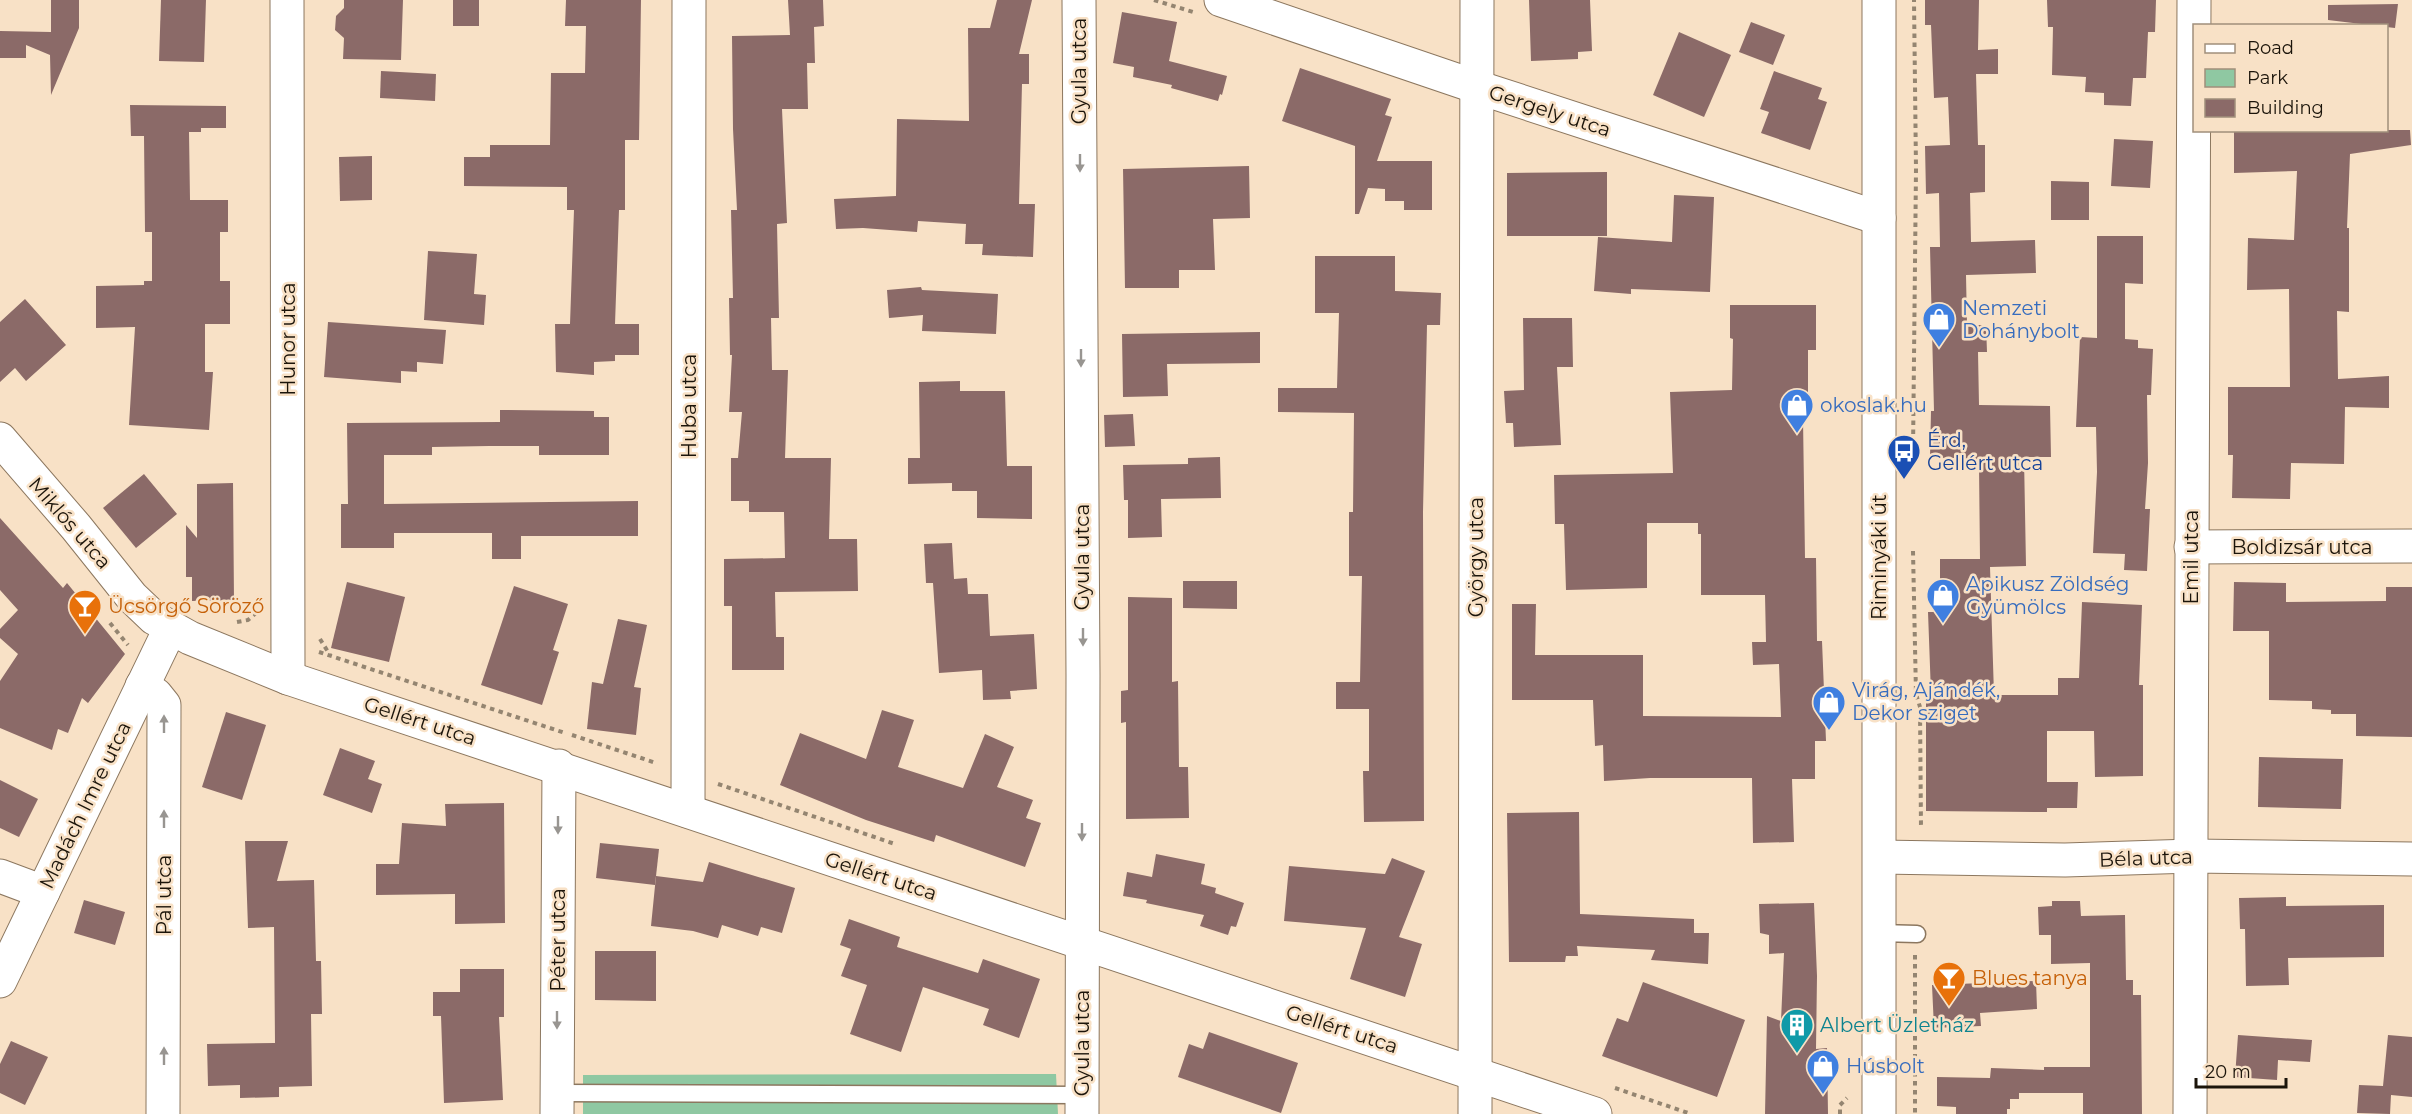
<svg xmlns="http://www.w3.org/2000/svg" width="2412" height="1114" font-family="Montserrat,sans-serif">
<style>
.green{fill:#8fc8a2}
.building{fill:#8b6a68}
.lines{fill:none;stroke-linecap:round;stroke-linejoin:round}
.lane-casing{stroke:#8c775f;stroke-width:19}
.street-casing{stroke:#8c775f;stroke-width:35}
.secondary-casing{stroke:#8c775f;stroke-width:35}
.path{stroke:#948571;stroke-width:4;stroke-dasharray:4.5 4.5;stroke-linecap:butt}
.lane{stroke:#fff;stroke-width:16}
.street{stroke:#fff;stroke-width:33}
.secondary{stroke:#fff;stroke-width:33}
.oneway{fill:#989591}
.labels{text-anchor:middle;stroke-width:5;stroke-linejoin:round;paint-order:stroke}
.street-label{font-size:20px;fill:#1b140a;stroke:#f8e1c6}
.shop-label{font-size:20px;fill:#366cbe;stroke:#f8e1c6;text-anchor:start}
.transit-label{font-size:20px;fill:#164399;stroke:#f8e1c6;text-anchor:start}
.food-label{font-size:20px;fill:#c56008;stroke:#f8e1c6;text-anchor:start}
.culture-label{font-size:20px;fill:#0d838f;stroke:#f8e1c6;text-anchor:start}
</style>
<rect width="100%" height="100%" fill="#f8e1c6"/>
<polygon class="green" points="1056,1074 1058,1114 583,1114 583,1075"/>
<g class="building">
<polygon points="51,0 79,0 79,28 51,95 50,55 26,45 26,58 0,58 0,31 51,32"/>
<polygon points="161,0 206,0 204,62 159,61"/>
<polygon points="344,0 403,0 401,60 343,59 344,38 335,30 336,16 344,8"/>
<rect x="453" y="0" width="26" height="26"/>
<polygon points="566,0 641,0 639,140 625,140 625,210 619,210 615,324 639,324 639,355 615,355 615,361 594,362 594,375 556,372 555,324 570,324 574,210 567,210 567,187 464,186 464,157 490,157 490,145 550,145 551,73 585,73 586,26 565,26"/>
<polygon points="788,0 823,0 824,26 814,27 815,63 807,63 808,109 782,109 787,223 777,224 779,318 771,318 772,370 788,370 785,458 831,458 829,539 857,539 858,591 775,592 776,637 784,637 784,670 732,670 732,606 724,606 724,559 785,558 784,512 749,512 749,501 731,501 731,458 738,458 742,412 729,412 732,355 730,355 729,298 733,298 731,210 737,210 733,129 732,36 790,35"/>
<polygon points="997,0 1032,0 1019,54 1029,54 1029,84 1022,84 1019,204 1035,204 1033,257 982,255 983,244 965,244 966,224 918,221 917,232 863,228 836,229 834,199 896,196 897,119 969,121 968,28 990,28"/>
<polygon points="1529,0 1590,0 1592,51 1578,52 1578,59 1531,61"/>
<polygon points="1925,0 1979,0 1978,50 1998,49 1998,74 1976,74 1978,145 1985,145 1985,192 1970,193 1971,242 2035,240 2036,273 1966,275 1967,325 1986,325 1987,352 1978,352 1979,405 2050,406 2051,457 2024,457 2026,566 1990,567 1994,695 2058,695 2058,678 2079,678 2082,602 2142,605 2139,685 2143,685 2143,776 2095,777 2094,731 2047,731 2047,782 2078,782 2077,808 2047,808 2047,812 1926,811 1926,694 1931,694 1928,612 1940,612 1940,559 1980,559 1979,465 1954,465 1954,458 1930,458 1931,411 1934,411 1930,247 1940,247 1939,193 1926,194 1925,146 1950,145 1948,97 1934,98 1931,25 1925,25"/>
<polygon points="2047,0 2156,0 2155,32 2148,32 2146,78 2133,78 2131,106 2104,105 2104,93 2085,92 2086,77 2052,75 2053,27 2048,27"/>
<polygon points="2398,4 2395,28 2328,20 2328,5"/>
<polygon points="1122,12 1177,22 1169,61 1227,76 1222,95 1220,94 1218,101 1171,88 1172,85 1133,77 1134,67 1113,63"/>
<polygon points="1751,22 1785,35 1773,65 1739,52"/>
<polygon points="1679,32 1731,55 1704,117 1653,95"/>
<polygon points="1300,68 1391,99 1385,115 1392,117 1377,161 1432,161 1432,210 1404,210 1404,201 1385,201 1385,189 1368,188 1359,214 1355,214 1355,146 1282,121"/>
<polygon points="381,71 436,74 435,101 380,98"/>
<polygon points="1774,71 1822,88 1818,99 1827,102 1810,150 1761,133 1769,112 1760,109"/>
<polygon points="130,105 226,106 226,128 201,128 201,132 189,132 190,200 228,200 228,232 220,232 220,281 230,281 230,324 205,324 205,372 213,372 209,430 129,425 135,327 96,328 96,286 144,285 144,281 152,281 152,232 145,232 144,136 131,136"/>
<polygon points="2234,130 2410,130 2411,145 2350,154 2347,228 2349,228 2349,312 2337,311 2338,379 2389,376 2389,408 2345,407 2344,464 2291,463 2290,499 2232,498 2233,455 2228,455 2228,387 2290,387 2289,289 2247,290 2248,238 2294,240 2297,171 2234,173"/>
<polygon points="2114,139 2153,141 2150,188 2111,186"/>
<polygon points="372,156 372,200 340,201 339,157"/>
<polygon points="1249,166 1250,218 1213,219 1215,270 1179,270 1179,288 1125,288 1123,169"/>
<polygon points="1607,172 1607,236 1507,236 1507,173"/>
<polygon points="2051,181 2089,182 2089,220 2051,220"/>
<polygon points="1674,195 1714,197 1710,292 1631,289 1631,294 1594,291 1598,237 1672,242"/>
<polygon points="2097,236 2143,236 2143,284 2125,283 2125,339 2138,340 2138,348 2153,349 2151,395 2147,395 2148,463 2145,509 2150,509 2147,571 2124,570 2125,554 2093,553 2097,472 2096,427 2076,427 2080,337 2097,338"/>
<polygon points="428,251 477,254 474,294 486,295 484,325 424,320"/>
<polygon points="1315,256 1395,256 1395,291 1441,293 1440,325 1427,325 1423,512 1424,821 1364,822 1363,771 1369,771 1369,709 1336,709 1336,682 1360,682 1362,576 1349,576 1349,512 1353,512 1354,413 1278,412 1278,388 1337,388 1339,313 1315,313"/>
<polygon points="921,287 922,290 998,294 996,334 922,331 923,315 889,318 887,290"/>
<polygon points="25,299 66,345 26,381 15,368 0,382 0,322"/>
<polygon points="1730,305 1816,305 1816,350 1808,350 1808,418 1803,418 1805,558 1816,558 1817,641 1822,641 1826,741 1815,741 1815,779 1792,779 1794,842 1753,843 1752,778 1650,778 1604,781 1603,745 1595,746 1593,700 1512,700 1512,604 1536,604 1535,655 1643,655 1643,716 1781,717 1779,664 1753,665 1752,642 1766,642 1765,595 1701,595 1701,534 1698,534 1698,523 1647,523 1647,588 1566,590 1564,524 1555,524 1554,475 1673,473 1670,392 1732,390 1733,339 1730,338"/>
<polygon points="1523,318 1572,318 1573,367 1557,367 1561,445 1514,447 1513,423 1506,423 1504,391 1524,390"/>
<polygon points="328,322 446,330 443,364 417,362 417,372 401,371 401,383 324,377"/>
<polygon points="1260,332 1260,363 1167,364 1168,396 1123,397 1122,334"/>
<polygon points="960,381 960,391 1005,391 1007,466 1032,466 1032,519 977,518 977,491 952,491 952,483 908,484 908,458 920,458 919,382"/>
<polygon points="500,410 594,411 594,417 609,417 609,455 539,455 539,446 489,446 432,447 432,455 384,455 384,504 638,501 638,536 521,536 521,559 492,559 492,533 394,533 394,548 341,548 341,504 348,504 347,423 500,422"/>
<polygon points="1133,414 1135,446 1105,447 1104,415"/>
<polygon points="1220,457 1221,498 1161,499 1162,537 1128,538 1128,500 1124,500 1123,465 1188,464 1188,458"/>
<polygon points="144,474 177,514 136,548 103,508"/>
<polygon points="233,483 234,600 192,601 192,577 186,577 186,525 197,538 197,484"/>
<polygon points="0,518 63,588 67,583 125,654 88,703 82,698 68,733 58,729 52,750 0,728 0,681 18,654 0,638 0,629 18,610 0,590"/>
<polygon points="952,543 954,579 967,578 968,594 988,594 990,636 1034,634 1037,689 1010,691 1011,699 983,700 982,670 939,673 933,583 926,583 924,544"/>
<polygon points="1183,581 1237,581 1237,609 1183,608"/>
<polygon points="347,582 405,597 389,662 331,648"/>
<polygon points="2234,582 2286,583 2286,602 2386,601 2386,587 2412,587 2412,737 2356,736 2356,714 2331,714 2331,710 2312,709 2312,701 2269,700 2269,631 2233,631"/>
<polygon points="514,586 568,604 553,650 559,652 542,705 481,685"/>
<polygon points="1128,597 1172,598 1172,682 1178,681 1179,767 1188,767 1189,818 1126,819 1126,722 1121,723 1121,691 1128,690"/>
<polygon points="618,619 647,625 634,687 641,688 636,735 587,729 592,682 603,684"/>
<polygon points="882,710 914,720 898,767 963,788 985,734 1014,747 997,787 1033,800 1026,818 1041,823 1025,867 936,835 934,842 866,820 780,785 800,733 866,759"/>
<polygon points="226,712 266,725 242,800 202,787"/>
<polygon points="340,748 375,761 368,779 382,784 372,813 323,795"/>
<polygon points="2259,757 2343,759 2341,809 2258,807"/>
<polygon points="0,780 38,799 19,837 0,828"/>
<polygon points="504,803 505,923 455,924 455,894 376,895 376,864 399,864 402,823 446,826 445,804"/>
<polygon points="1579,812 1580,914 1694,919 1694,933 1709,933 1708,964 1651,960 1655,950 1577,946 1578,956 1566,956 1565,962 1509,962 1507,813"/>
<polygon points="245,841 288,841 277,881 314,880 316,961 321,961 322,1014 311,1014 312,1086 279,1087 279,1097 240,1098 240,1085 208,1086 207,1044 275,1043 274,927 248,928"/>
<polygon points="600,843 659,849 655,885 596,878"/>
<polygon points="1156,854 1205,864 1201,884 1216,888 1215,893 1244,903 1236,927 1231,926 1228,935 1200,926 1204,915 1146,903 1147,900 1123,896 1127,872 1152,877"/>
<polygon points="1392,858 1425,871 1399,937 1422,944 1405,997 1350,979 1366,928 1284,921 1289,866 1385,874"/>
<polygon points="709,862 795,888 782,933 761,927 758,936 722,925 718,938 693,931 651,926 656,876 703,882"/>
<polygon points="2286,897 2286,906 2384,905 2384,957 2288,958 2289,985 2246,986 2245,929 2240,929 2239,898"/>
<polygon points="84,900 125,912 115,945 74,933"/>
<polygon points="2052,901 2080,901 2081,916 2125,915 2126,980 2133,980 2133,995 2141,995 2142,1114 2083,1114 2083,1093 2019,1093 2019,1099 2010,1099 2010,1109 2007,1109 2007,1114 1956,1114 1956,1107 1937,1106 1937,1077 1990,1078 1991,1068 2044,1070 2044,1067 2090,1067 2090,963 2051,964 2051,935 2039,935 2038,907 2052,906"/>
<polygon points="1814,903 1817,976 1816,1049 1827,1048 1828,1114 1765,1114 1767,1016 1781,1021 1784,953 1769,954 1769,935 1760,933 1759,904"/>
<polygon points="849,919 900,937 897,947 978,973 983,959 1040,979 1019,1038 983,1025 989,1009 923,987 901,1052 850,1034 867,985 841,976 851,949 840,945"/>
<polygon points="595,951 656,951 656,1001 595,1000"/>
<polygon points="460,969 504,969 504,1017 499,1017 503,1100 444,1103 441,1016 433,1016 433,992 460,992"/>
<polygon points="2036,981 2037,1009 1980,1013 1981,1026 1934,1028 1932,985"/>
<polygon points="1643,982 1745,1020 1717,1097 1602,1056 1617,1018 1628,1022"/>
<polygon points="1209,1032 1298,1063 1281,1113 1178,1077 1189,1044 1203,1049"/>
<polygon points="2238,1035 2312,1040 2310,1062 2278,1060 2277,1080 2235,1077"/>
<polygon points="2388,1035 2412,1037 2412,1097 2391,1095 2390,1114 2357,1113 2359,1085 2383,1086"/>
<polygon points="11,1041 48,1057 25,1105 0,1093 0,1064"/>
</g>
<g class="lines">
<defs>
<g id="lane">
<polyline points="1879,933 1917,934"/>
<polyline points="557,1093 1082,1095"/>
</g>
<g id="street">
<polyline points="287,0 288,678"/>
<polyline points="1079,0 1083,675 1082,1114"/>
<polyline points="1221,0 1477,87 1879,218"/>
<polyline points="0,439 76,527 132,597 154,618 190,638 288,678 1595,1114"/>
<polyline points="2191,547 2412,546"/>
<polyline points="142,686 156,695 164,705 163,1114"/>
<polyline points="688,811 689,0"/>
<polyline points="1880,857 2065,860 2192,856 2412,859"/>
<polyline points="0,876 43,892"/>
<polyline points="0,981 170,629"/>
<polyline points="557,1114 559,766"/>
<polyline points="1475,1114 1477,0"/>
<polyline points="2190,1114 2194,0"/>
</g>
<polyline id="secondary" points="1879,0 1879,1114"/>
</defs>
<use href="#lane" class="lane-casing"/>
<use href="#street" class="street-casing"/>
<use href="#secondary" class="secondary-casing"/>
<g class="path">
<polyline points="1154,0 1193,12"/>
<polyline points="1913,452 1916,169 1914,0"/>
<polyline points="1913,551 1916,694 1920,707 1921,828"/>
<polyline points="237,622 248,620 257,612"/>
<polyline points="110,623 128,645"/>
<polyline points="320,639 330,655"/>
<polyline points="319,652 565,733"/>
<polyline points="572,735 656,763"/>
<polyline points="718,784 895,844"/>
<polyline points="1915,955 1915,1114"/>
<polyline points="1615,1088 1691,1114"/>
<polyline points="1840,1114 1840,1105 1847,1098"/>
</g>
<use href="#lane" class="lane"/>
<use href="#street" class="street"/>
<use href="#secondary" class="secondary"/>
</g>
<defs><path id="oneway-solid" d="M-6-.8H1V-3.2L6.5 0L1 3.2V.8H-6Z" transform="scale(1.5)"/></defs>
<g class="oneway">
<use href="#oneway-solid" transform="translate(1080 163) rotate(90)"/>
<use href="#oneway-solid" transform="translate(1081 358) rotate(90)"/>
<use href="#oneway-solid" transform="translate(1083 637) rotate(90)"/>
<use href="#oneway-solid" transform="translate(164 724) rotate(-90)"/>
<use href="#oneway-solid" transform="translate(164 819) rotate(-90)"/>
<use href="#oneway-solid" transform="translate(558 825) rotate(90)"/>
<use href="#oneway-solid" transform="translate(1082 832) rotate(90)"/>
<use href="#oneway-solid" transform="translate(557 1020) rotate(90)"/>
<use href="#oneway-solid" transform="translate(164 1056) rotate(-90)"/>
</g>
<defs>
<symbol id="shop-pin" viewBox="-11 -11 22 30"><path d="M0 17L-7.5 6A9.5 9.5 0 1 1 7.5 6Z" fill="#3f7fe0" stroke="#f8e1c6"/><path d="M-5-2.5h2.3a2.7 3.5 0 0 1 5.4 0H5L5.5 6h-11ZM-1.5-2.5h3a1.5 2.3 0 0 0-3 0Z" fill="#fff"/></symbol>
<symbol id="bus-pin" viewBox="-11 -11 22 30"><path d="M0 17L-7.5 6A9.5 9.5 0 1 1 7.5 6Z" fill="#1a4fb4" stroke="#f8e1c6"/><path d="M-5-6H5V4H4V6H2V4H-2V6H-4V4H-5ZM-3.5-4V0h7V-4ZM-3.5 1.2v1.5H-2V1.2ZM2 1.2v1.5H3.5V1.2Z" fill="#fff"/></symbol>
<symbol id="bar-pin" viewBox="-11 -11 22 30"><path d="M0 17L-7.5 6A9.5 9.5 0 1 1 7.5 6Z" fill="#e8710a" stroke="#f8e1c6"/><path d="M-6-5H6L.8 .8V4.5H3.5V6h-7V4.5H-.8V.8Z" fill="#fff"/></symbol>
<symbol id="building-pin" viewBox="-11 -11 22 30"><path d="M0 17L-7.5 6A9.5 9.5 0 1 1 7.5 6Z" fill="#0f9aa8" stroke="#f8e1c6"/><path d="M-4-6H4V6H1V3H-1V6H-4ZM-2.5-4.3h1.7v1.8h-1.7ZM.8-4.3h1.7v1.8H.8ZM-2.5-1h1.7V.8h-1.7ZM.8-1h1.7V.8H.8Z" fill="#fff"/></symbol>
</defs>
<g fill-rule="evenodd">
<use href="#shop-pin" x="1920" y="300" width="38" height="52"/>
<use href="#shop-pin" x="1778" y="386" width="38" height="52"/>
<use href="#bus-pin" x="1885" y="432" width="38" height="52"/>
<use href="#shop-pin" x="1924" y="576" width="38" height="52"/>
<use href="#bar-pin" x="66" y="587" width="38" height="52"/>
<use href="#shop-pin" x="1810" y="683" width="38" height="52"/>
<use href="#bar-pin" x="1930" y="959" width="38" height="52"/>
<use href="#building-pin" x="1778" y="1006" width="38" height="52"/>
<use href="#shop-pin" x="1804" y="1047" width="38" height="52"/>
</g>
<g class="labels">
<g class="street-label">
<text transform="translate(1079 71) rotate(-90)" y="7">Gyula utca</text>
<text transform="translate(1550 111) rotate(18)" y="7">Gergely utca</text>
<text transform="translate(288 339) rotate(-90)" y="7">Hunor utca</text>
<text transform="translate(689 406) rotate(-90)" y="7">Huba utca</text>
<text transform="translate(70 523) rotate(49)" y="7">Miklós utca</text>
<text x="2302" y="554">Boldizsár utca</text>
<text transform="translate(1082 557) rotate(-90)" y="7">Gyula utca</text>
<text transform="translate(1476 557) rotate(-90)" y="7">György utca</text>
<text transform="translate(1879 557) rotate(-90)" y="7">Riminyáki út</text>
<text transform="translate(2191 557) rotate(-90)" y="7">Emil utca</text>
<text transform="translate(420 721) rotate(18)" y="7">Gellért utca</text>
<text transform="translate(85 805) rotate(-64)" y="7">Madách Imre utca</text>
<text transform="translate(2146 858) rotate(-2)" y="7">Béla utca</text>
<text transform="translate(881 876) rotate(18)" y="7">Gellért utca</text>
<text transform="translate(164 895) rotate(-90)" y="7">Pál utca</text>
<text transform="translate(558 940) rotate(-90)" y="7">Péter utca</text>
<text transform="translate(1342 1029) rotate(18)" y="7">Gellért utca</text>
<text transform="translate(1082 1043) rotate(-90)" y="7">Gyula utca</text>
</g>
<g class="shop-label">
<text x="1962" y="315">Nemzeti<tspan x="1962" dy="23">Dohánybolt</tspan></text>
<text x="1820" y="412">okoslak.hu</text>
<text x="1966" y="591">Apikusz Zöldség<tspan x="1966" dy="23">Gyümölcs</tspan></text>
<text x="1852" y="697">Virág, Ajándék,<tspan x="1852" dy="23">Dekor sziget</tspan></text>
<text x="1846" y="1073">Húsbolt</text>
</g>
<g class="transit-label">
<text x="1927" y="447">Érd,<tspan x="1927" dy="23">Gellért utca</tspan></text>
</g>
<g class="food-label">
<text x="108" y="613">Ücsörgő Söröző</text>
<text x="1972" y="985">Blues tanya</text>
</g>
<g class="culture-label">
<text x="1820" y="1032">Albert Üzletház</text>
</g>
</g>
<rect x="2193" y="24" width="195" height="108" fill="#f8e1c6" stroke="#a08f7b" stroke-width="1.5"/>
<rect x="2205" y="44" width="30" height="9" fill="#ffffff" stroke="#a08f7b" stroke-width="1.5"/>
<text x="2247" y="54" font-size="18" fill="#1b140a">Road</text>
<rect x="2205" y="69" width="30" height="18" fill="#8fc8a2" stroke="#a08f7b" stroke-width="1.5"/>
<text x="2247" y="84" font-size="18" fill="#1b140a">Park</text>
<rect x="2205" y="99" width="30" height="18" fill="#8b6a68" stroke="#a08f7b" stroke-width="1.5"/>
<text x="2247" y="114" font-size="18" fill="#1b140a">Building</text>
<path d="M2196 1078v9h90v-9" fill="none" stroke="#1b140a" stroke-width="3"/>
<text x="2205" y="1078" font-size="18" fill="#1b140a" stroke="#f8e1c6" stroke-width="4.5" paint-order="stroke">20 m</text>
</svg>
